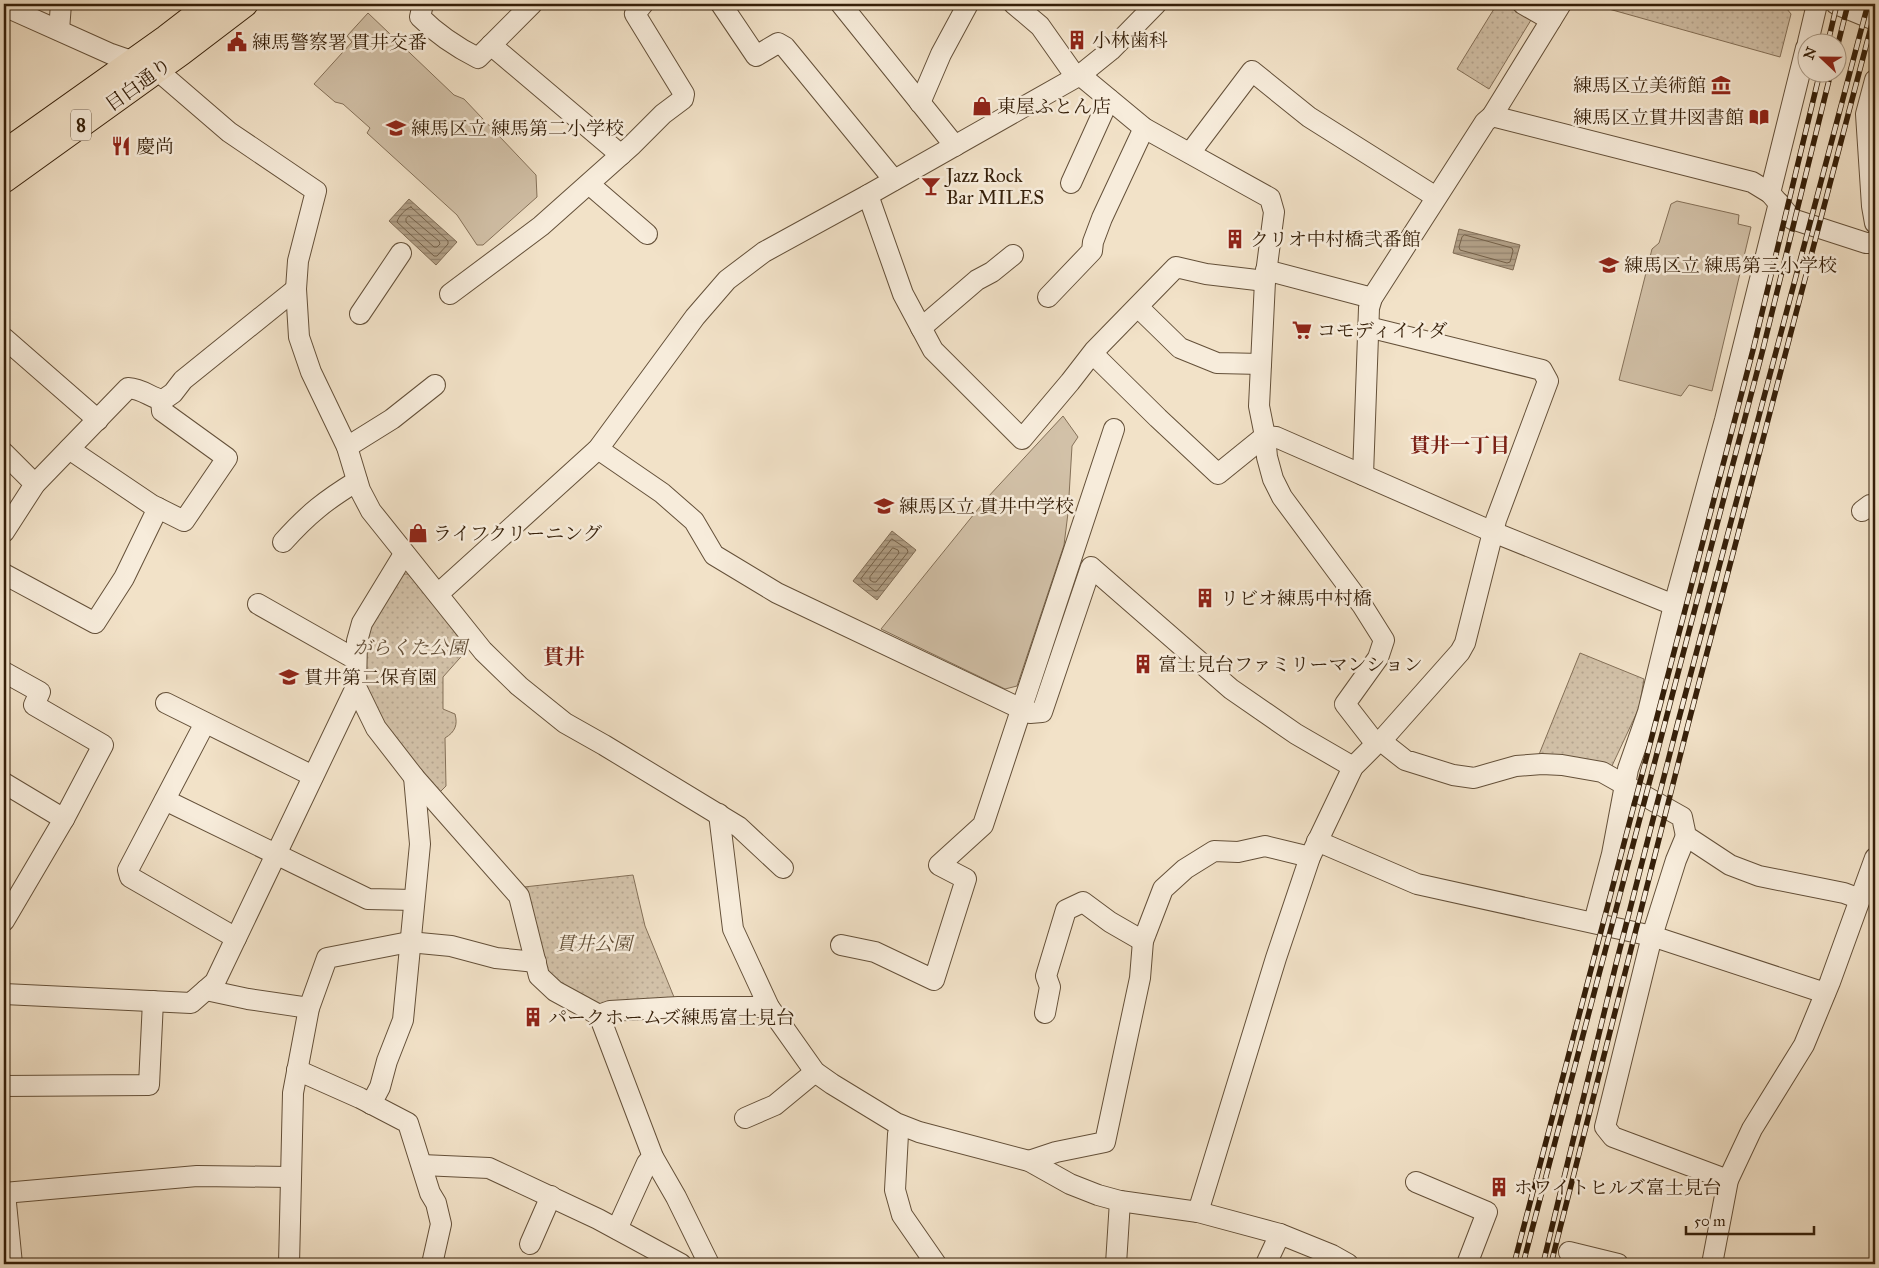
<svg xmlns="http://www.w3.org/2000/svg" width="1879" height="1268" font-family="'IM FELL Great Primer','Noto Serif JP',serif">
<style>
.park{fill:url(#park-dots);stroke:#847058}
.pitch{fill:#d2c1a8;stroke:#847058}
.water{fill:url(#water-rules);stroke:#806c55}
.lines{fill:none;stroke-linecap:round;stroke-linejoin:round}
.shore{stroke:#746048;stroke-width:1}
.minor-casing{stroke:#645039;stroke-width:22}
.major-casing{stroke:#351f09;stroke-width:27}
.minor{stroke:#f7ecdb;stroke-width:20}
.major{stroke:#f2e2c8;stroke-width:25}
.rail-casing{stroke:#351f09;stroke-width:5.5}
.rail{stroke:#f7ecdb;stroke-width:4;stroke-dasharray:11;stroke-linecap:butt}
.labels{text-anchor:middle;stroke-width:5;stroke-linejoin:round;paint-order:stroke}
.shield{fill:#f7ecdb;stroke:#6f5c48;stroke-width:1}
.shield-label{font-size:18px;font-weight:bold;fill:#351f09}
.poi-label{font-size:19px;fill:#351f09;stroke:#f7ecdb;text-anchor:start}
.street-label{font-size:19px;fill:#351f09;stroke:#f7ecdb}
.park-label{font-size:19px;font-style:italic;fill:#645039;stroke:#f7ecdb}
.neighbourhood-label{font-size:20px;font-weight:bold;fill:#7a1f14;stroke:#f7ecdb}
.quarter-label{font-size:21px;font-weight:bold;fill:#7a1f14;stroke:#f7ecdb}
</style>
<defs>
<pattern id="park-dots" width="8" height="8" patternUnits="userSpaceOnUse" patternTransform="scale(1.25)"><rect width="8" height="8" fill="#d2c1a8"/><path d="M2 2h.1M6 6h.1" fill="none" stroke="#b5a58f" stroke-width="1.8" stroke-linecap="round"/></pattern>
<pattern id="water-rules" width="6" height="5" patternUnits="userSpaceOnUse" patternTransform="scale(1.25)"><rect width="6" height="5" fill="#b2a087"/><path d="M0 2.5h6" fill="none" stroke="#92826d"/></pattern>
</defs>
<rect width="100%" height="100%" fill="#f2e2c8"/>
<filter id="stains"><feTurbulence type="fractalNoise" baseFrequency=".004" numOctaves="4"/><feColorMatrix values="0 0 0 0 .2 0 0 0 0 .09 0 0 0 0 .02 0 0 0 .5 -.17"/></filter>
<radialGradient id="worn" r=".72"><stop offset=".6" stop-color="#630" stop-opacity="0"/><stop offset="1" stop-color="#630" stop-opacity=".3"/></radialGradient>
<g class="park">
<polygon points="1497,4 1504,4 1531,20 1489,89 1457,69"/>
<polygon points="1591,4 1783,4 1791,14 1780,57"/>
<path d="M 400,574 L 408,574 L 440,611 L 467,650 L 443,677 L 443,709 L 455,714 C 458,725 455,732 445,738 L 446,786 L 440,792 L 388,731 L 365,687 L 363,657 L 370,624 Z"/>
<polygon points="1580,653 1644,679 1639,708 1611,768 1538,757"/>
<polygon points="633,875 645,926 676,1002 656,1004 592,1004 569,993 544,971 524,887"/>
</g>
<g class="pitch">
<polygon points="368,13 454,95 464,99 536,175 537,197 483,245 477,245 457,215 367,133 370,128 343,104 335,102 314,84 352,42 347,36"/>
<polygon points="1677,201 1739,215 1738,224 1751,227 1712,391 1689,385 1681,396 1619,380 1652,249 1659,243 1671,204"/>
<polygon points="1063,416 1078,437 1072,446 1068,513 1064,545 1017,686 1005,689 881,629 987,498"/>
</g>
<g class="water">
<polygon points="409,199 457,242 436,265 389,221"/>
<polygon points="1459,229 1520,245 1513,270 1453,253"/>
<polygon points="892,531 916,550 877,600 853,581"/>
</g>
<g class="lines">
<g class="shore">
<path d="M 411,207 L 448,241 L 448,244 L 437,256 L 434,256 L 397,222 C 398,217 406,208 411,207 Z"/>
<polygon points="409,216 439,241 440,244 437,247 434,247 406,222 406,219"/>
<polygon points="1465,235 1512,248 1513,251 1510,262 1507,263 1460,250 1459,247 1462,237"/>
<polygon points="892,539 907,549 908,552 877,591 875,591 862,581 861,579"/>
<polygon points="893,548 898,550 899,553 876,582 873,582 870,580 870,577"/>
</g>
<defs>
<g id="minor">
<path d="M 423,4 L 420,17 C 438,35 456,47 478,58 L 532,4"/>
<polyline points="721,4 756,56 778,43 785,47 894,180"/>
<polyline points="841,4 955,146"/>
<polyline points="1014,4 1040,26 1076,77"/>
<polyline points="1523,4 1551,20"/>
<polyline points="1836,4 1875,20"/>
<polyline points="4,6 111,54 157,70 229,132 316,191 298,261 296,289 299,337 311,372 347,447 360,490 371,511 483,651 519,686 565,723 604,745 739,827 783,868"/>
<polyline points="59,30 61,4"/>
<polyline points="1808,42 1817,4"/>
<polyline points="491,45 621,155"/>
<polyline points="1080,75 1144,128 1270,198 1274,212 1265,281 1259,406 1265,436 1267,457 1273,479 1282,497 1362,605 1384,640 1378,658 1345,704 1376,744"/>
<polyline points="1875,80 1866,114 1872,206 1875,223"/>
<polyline points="920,103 941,54 968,4"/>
<polyline points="1492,116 1752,182 1770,193 1792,219 1866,243 1875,243"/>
<polyline points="1190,153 1252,71 1309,117 1436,197"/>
<polyline points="1071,183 1109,99"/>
<polyline points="589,184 647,234"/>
<polyline points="1770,193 1806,48"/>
<polyline points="868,195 903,294 933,350 1022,439 1070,382 1094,351 1176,267 1206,274 1265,281"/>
<polyline points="1266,270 1372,298"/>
<polyline points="450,294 541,226 632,145 663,114 683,99 684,94 635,14 643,4"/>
<polyline points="1048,297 1092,251 1093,242 1102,218 1144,128"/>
<polyline points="1138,307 1180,348 1217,363 1261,364"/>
<polyline points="360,314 401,253"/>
<polyline points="921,328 977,280 992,272 1013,255"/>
<polyline points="4,338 98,420"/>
<polyline points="1093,354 1158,418 1218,474 1265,436 1276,437 1493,532 1674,605"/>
<polyline points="347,447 392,419 435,385"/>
<polyline points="69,449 152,505 184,521 227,458 162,411 161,400"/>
<polyline points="598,449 662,493 694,521 714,555 777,593 1030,713 1042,712 1091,567 1231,689 1296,734 1353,767"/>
<polyline points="4,453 35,484"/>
<polyline points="1363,475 1369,308 1372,298 1485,122 1492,116 1561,4"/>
<polyline points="1862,511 1870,505 1875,506"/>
<path d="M 4,532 L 35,484 L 128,388 C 144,389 150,398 163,400 L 173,393 L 183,380 L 296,289"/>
<path d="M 283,542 C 308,514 326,500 357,481"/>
<polyline points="404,554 362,623 357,641 356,687 376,728 414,777 519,896 539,976 555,991 599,1015 610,1011 678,1007 769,1007"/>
<polyline points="4,574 95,623 124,578 158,508"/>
<polyline points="438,594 598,449 695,317 727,280 764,252 868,195 1080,75 1111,50 1156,4"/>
<polyline points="258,604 355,659"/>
<polyline points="4,672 40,692 34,705 103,745 64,819 4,921"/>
<polyline points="166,703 313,776"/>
<polyline points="205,723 128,870 130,877 236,938"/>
<polyline points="1381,741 1405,760 1453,775 1474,778 1516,766 1542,764 1562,765 1602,772 1682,817 1686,836 1730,865 1759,876 1844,893 1860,899"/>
<polyline points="4,783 64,819"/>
<polyline points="165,800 368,899 414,900"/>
<polyline points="719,814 733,929 769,1007 815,1072 832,1084 896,1123 919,1132 1029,1161 1070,1184 1098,1195 1120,1201 1198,1212 1280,1234 1332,1255 1348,1264"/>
<polyline points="1686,836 1676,860 1652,936 1605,1127 1613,1137 1728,1180"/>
<polyline points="1317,841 1417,884 1652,936 1825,993"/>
<polyline points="1594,922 1612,854 1628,769 1648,712 1674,605 1725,420 1779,203"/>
<polyline points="841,945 875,952 934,980 966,879 939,865 983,825 1114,429"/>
<polyline points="206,990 248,999 309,1008"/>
<polyline points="4,994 191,1003 215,982 356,687"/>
<polyline points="1045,1013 1050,987 1046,976 1066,910 1083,902 1110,922 1143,941"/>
<polyline points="599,1015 653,1157 676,1197 709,1264"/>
<polyline points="297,1070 360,1098 408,1123 430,1193 436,1203 441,1224 432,1264"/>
<polyline points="4,1086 149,1085 153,1001"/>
<polyline points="371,1104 380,1087 387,1061 403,1020 420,844 414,777"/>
<polyline points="745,1118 775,1105 815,1072"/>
<polyline points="902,1126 898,1134 895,1190 902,1215 936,1264"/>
<polyline points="1029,1161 1056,1152 1105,1142 1140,978 1143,941 1163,889 1185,869 1214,851 1238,852 1265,846 1310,857"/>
<polyline points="422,1165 489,1168 598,1219 681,1264"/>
<polyline points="1416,1182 1487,1212 1467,1264"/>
<polyline points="4,1193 197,1176 291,1177"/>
<polyline points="5,1193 12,1264"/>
<polyline points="1198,1212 1276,958 1310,857 1353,767 1376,744 1381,741 1460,652 1465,643 1496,520 1548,381 1542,370 1368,327"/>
<polyline points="617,1229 647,1163 653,1157"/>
<polyline points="530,1244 551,1196"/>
<polyline points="1569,1252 1618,1264"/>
<polyline points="289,1264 293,1093 309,1008 327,958 409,942 451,946 496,958 536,962"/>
<polyline points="1116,1264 1120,1201"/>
<polyline points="1266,1264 1280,1234"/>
<polyline points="1712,1264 1728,1180 1752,1129 1804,1045 1830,982 1875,858"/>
</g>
<g id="major">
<polyline points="4,153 166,38 210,4"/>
<polyline points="4,180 182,52 245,4"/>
</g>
</defs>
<use href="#minor" class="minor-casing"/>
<use href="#major" class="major-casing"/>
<use href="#minor" class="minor"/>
<use href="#major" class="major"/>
<defs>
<g id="rail">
<polyline points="1828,42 1837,4"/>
<polyline points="1836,52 1848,4"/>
<polyline points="1514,1264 1753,350 1820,72"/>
<polyline points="1523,1264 1762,353 1831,72"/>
<polyline points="1543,1264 1616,964 1678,722 1868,4"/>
<polyline points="1551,1264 1688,725 1875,12"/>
</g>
</defs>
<use href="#rail" class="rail-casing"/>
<use href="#rail" class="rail"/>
</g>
<defs>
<symbol id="building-bare" viewBox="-9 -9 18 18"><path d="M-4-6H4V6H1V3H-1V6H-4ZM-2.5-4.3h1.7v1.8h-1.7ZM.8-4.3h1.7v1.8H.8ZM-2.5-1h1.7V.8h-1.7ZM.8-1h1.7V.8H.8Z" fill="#8f2418" stroke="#f7ecdb" stroke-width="2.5" paint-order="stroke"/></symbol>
<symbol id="civic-bare" viewBox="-9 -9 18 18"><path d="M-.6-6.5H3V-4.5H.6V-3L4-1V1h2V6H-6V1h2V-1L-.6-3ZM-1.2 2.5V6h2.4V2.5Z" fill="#8f2418" stroke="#f7ecdb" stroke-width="2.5" paint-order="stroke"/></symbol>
<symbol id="museum-bare" viewBox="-9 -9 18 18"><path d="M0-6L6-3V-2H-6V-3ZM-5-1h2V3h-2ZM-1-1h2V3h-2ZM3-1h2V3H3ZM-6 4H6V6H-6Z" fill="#8f2418" stroke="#f7ecdb" stroke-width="2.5" paint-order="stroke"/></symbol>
<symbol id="shop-bare" viewBox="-9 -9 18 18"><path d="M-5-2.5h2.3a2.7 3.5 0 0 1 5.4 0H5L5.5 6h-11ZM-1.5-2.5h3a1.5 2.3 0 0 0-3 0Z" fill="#8f2418" stroke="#f7ecdb" stroke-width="2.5" paint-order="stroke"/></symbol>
<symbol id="library-bare" viewBox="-9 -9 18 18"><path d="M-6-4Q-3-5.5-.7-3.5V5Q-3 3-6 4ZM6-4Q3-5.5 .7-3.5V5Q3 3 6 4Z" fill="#8f2418" stroke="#f7ecdb" stroke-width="2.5" paint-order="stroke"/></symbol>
<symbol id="school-bare" viewBox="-9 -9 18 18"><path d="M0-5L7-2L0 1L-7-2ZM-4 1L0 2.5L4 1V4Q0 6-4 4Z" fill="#8f2418" stroke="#f7ecdb" stroke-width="2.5" paint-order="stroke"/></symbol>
<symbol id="restaurant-bare" viewBox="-9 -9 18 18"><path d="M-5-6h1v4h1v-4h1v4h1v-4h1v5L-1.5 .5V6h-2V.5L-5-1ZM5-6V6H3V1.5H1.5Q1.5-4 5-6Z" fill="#8f2418" stroke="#f7ecdb" stroke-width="2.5" paint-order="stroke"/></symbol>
<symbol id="bar-bare" viewBox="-9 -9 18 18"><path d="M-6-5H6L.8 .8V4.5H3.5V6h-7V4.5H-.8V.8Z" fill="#8f2418" stroke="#f7ecdb" stroke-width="2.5" paint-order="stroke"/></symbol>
<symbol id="supermarket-bare" viewBox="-9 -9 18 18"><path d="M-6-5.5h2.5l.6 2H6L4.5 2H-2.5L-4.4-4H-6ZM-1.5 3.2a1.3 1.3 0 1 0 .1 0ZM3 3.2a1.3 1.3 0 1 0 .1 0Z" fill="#8f2418" stroke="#f7ecdb" stroke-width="2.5" paint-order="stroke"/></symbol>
</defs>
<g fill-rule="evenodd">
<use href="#building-bare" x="1063" y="26" width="28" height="28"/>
<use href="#civic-bare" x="223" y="28" width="28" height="28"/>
<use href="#museum-bare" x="1707" y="71" width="28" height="28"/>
<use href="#shop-bare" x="968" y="92" width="28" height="28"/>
<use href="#library-bare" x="1745" y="103" width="28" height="28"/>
<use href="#school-bare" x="382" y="114" width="28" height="28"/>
<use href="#restaurant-bare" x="107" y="132" width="28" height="28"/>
<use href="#bar-bare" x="917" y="172" width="28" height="28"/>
<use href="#building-bare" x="1221" y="225" width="28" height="28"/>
<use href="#school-bare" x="1595" y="251" width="28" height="28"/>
<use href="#supermarket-bare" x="1288" y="316" width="28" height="28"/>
<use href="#school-bare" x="870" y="492" width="28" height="28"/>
<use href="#shop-bare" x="404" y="519" width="28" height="28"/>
<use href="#building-bare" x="1191" y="584" width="28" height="28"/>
<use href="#building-bare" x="1129" y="650" width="28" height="28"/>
<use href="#school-bare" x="275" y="663" width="28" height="28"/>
<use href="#building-bare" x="519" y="1003" width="28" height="28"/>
<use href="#building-bare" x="1485" y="1173" width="28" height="28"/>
</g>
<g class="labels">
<rect class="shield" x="71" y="109.5" width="20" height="31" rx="4"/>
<g class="shield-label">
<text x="81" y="131">8</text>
</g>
<g class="poi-label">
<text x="1092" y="47">小林歯科</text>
<text x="252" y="49">練馬警察署 貫井交番</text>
<text x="1706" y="92" text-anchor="end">練馬区立美術館</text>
<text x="997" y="113">東屋ふとん店</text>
<text x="1744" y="124" text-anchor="end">練馬区立貫井図書館</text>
<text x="411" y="135">練馬区立 練馬第二小学校</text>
<text x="136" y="153">慶尚</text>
<text x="946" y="182">Jazz Rock<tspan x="946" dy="22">Bar MILES</tspan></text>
<text x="1250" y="246">クリオ中村橋弐番館</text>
<text x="1624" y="272">練馬区立 練馬第三小学校</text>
<text x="1317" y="337">コモディイイダ</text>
<text x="899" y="513">練馬区立 貫井中学校</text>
<text x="433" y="540">ライフクリーニング</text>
<text x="1220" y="605">リビオ練馬中村橋</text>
<text x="1158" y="671">富士見台ファミリーマンション</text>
<text x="304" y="684">貫井第二保育園</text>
<text x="548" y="1024">パークホームズ練馬富士見台</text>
<text x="1514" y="1194">ホワイトヒルズ富士見台</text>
</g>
<g class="street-label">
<text transform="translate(138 84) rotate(-36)" y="7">目白通り</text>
</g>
<g class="park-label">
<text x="410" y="654">がらくた公園</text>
<text x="594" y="950">貫井公園</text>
</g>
<g class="neighbourhood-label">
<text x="1460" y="452">貫井一丁目</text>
</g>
<g class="quarter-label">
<text x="564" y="664">貫井</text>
</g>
</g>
<rect width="1879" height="1268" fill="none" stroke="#f2e2c8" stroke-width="20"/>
<rect x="5" y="5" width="1869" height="1258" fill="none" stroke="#351f09" stroke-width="2.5"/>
<rect x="10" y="10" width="1859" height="1248" fill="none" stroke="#351f09"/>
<g transform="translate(1822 58) rotate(292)"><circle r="24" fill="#f7ecdb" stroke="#a99a87"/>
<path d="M0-4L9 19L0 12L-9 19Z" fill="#8f2418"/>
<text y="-8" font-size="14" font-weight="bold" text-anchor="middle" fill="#351f09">N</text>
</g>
<path d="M1686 1226v8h128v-8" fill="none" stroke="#351f09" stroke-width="2.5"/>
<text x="1694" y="1226" font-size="15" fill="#351f09" stroke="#f7ecdb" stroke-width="4" paint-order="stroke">50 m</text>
<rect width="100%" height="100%" filter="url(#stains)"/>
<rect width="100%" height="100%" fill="url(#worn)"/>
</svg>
